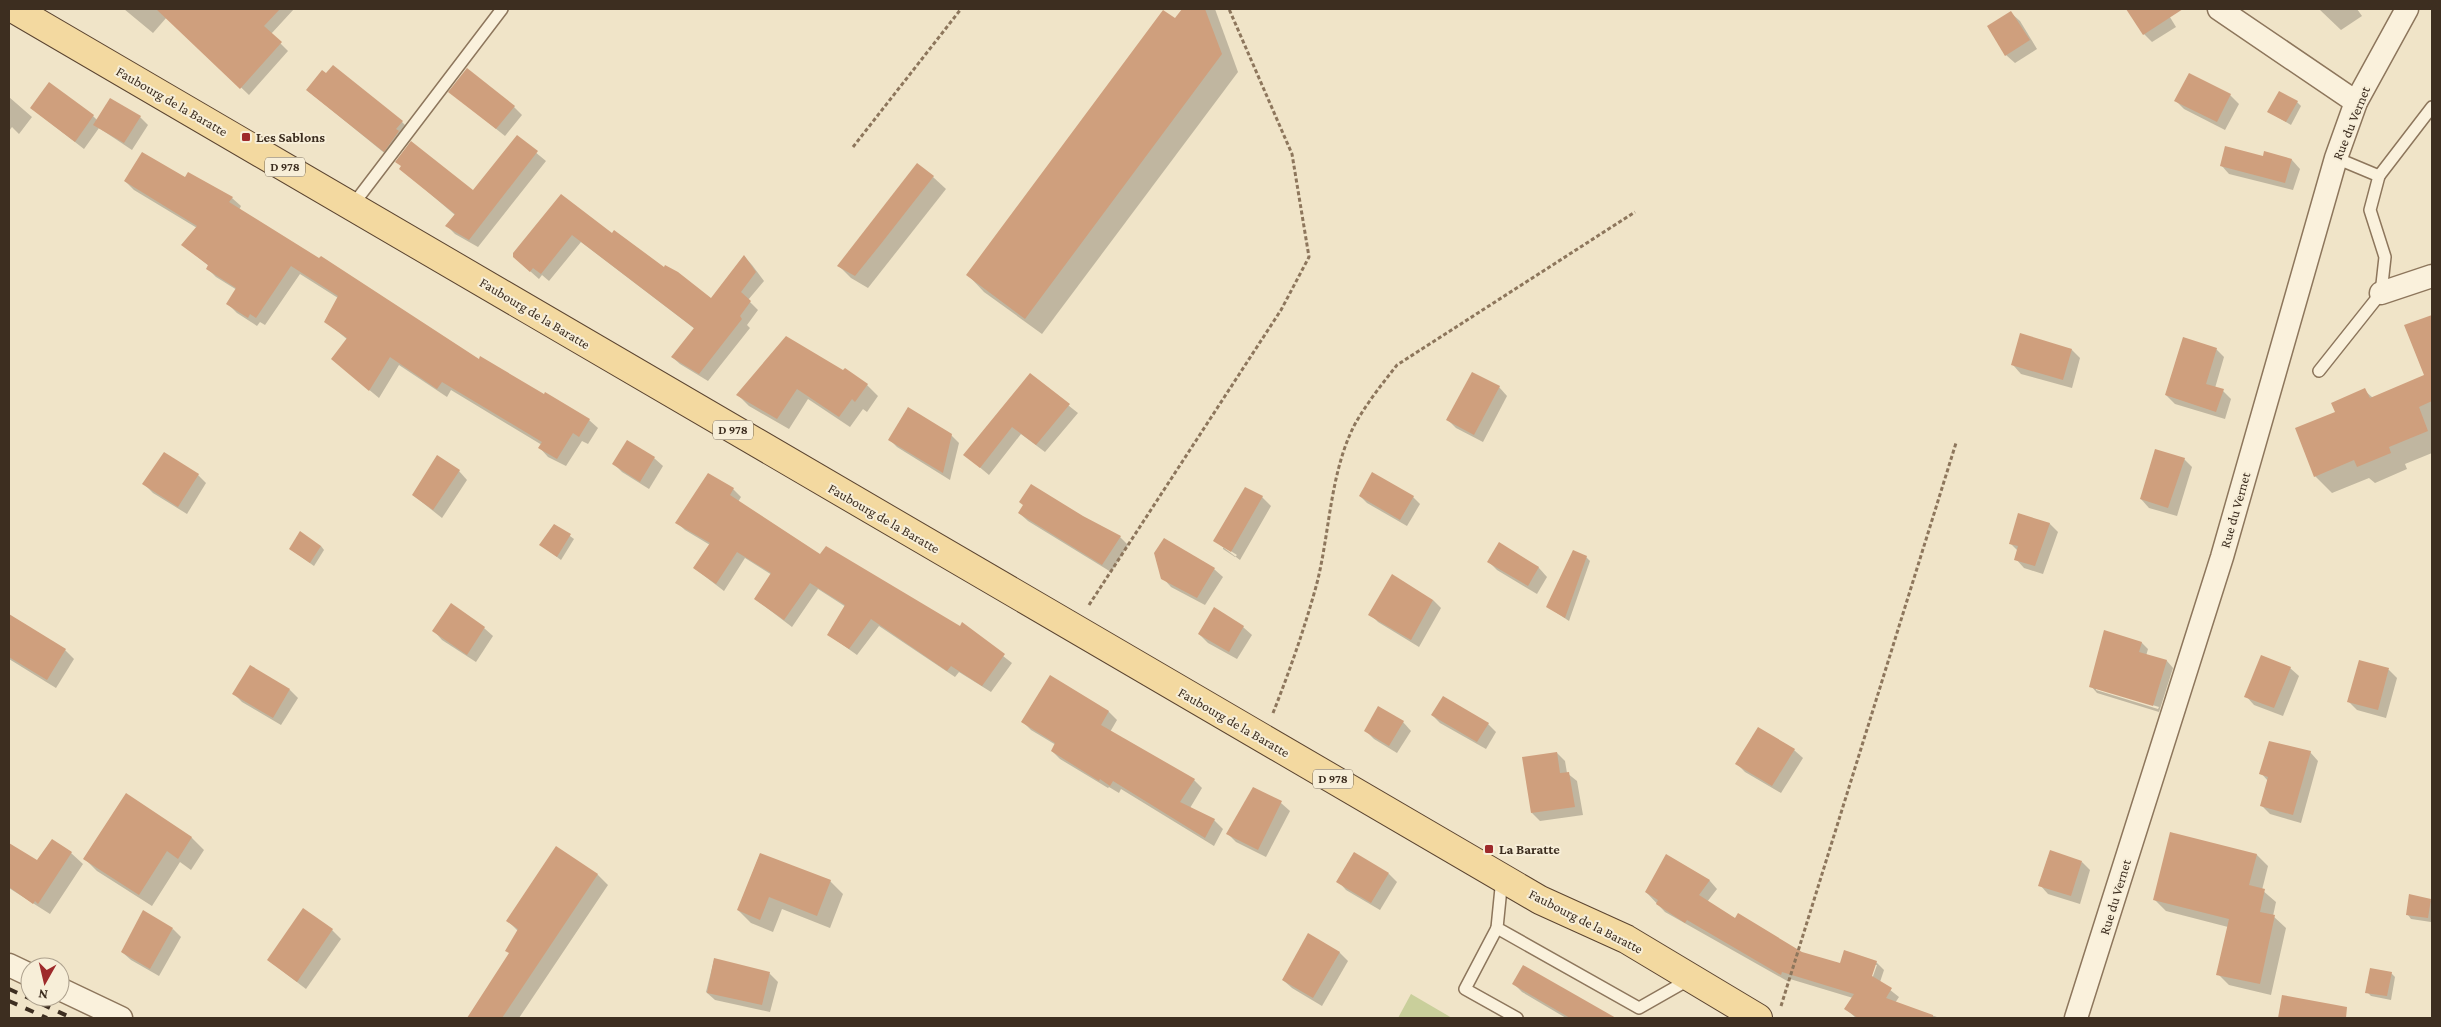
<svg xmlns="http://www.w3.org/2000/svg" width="2441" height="1027" font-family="'Crimson Pro',serif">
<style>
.green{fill:#c9cf9b}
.shadow{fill:#0003;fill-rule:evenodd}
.building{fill:#cf9f7d}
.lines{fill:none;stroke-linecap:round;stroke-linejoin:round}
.lane-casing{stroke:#8d765c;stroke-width:14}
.street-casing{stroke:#8d765c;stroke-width:25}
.primary-casing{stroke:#5b4430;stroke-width:30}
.path{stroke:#8d765c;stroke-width:3;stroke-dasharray:4 2.5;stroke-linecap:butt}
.lane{stroke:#faf1dc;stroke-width:11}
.street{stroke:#faf1dc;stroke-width:22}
.primary{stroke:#f3d9a0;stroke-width:28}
.rail{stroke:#3d2e20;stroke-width:4;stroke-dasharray:9 9;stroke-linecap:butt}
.poi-dot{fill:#9e2a2b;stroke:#f7eed8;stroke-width:2}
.labels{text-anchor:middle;stroke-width:4;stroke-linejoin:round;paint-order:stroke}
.shield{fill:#f7eed8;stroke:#756857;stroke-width:1}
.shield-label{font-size:12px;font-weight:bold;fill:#3d2e20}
.street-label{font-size:14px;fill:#3d2e20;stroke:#f7eed8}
.poi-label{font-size:14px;font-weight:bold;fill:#3d2e20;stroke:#f7eed8;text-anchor:start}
</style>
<rect width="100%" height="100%" fill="#f0e4c8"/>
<polygon class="green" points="1411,994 1452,1018 1398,1018"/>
<g class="shadow">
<polygon points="124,9 215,9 234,27 250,9 294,9 271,34 288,51 249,95 167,17 153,33"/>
<polygon points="1184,9 1215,9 1238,72 1042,334 984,292 968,275"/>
<polygon points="2128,9 2165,9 2176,27 2152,42 2144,34"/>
<polygon points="2319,9 2357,9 2362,16 2341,30"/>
<polygon points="2011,13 2020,21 2037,49 2015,63 2006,55"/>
<polygon points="307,90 402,122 410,130 393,160"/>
<polygon points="450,92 514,107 522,115 505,136"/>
<polygon points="2230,95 2239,104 2225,130 2184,109 2176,101"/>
<polygon points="9,97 32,117 19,134 12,127 9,131"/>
<polygon points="2297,102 2301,106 2291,125 2269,112"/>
<polygon points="31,108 93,116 97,120 140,117 148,125 132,150 99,128 84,149"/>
<polygon points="517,137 546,161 478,247 455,234 447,226 455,215 400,168 473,192"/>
<polygon points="2264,158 2292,160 2300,169 2293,190 2229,174 2221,165"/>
<polygon points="933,177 946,189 868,288 851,278 839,266"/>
<polygon points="186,179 232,198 241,206 239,210 479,361 589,420 598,428 588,444 582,441 566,466 548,457 540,448 542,445 451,390 447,397 399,365 379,398 332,359 348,340 325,321 338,298 300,274 265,325 260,322 257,326 237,313 228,304 237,290 216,277 207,268 209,266 183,245 197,228 134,190 125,181"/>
<polygon points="561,196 612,235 711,300 745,257 752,265 764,281 748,300 758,310 747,325 750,328 708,381 680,364 672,357 695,329 581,242 549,281 542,275 539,279 514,257"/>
<polygon points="2428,318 2432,322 2432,453 2405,464 2407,469 2375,483 2369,478 2332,493 2315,476 2337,413 2364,390 2373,398 2426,376"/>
<polygon points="786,338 867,385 878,396 867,412 863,409 850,427 808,399 789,429 749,406 738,395"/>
<polygon points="2216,349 2224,357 2215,388 2223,391 2231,399 2225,419 2175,404 2166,395"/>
<polygon points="2072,350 2080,358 2072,388 2021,374 2013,365"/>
<polygon points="1030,375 1078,413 1045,452 1021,434 989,475 965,455"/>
<polygon points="1499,387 1507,396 1483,442 1456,428 1448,420"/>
<polygon points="951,435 959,443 950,480 897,447 889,439"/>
<polygon points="654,458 663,466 649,489 622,472 614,464"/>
<polygon points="2184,459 2192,467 2177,516 2149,508 2141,499"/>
<polygon points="459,471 467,480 442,518 413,495"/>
<polygon points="708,474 733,489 741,497 738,502 821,556 960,627 962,624 1012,663 991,692 959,672 955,677 879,626 857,655 829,635 846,607 818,589 792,627 755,599 772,575 745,558 724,591 694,568 710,545 685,530 677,523"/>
<polygon points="198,475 206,483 187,514 153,493 144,484"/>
<polygon points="1360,496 1413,497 1420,504 1407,526 1367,503"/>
<path d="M 1262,497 L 1271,506 L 1240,560 L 1215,541 ZM 1223,546 L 1237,555 L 1235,557 L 1223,549 Z"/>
<polygon points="1024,505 1083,517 1120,537 1128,545 1111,572 1028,521 1019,513"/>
<polygon points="2019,514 2050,524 2058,532 2043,574 2024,568 2016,559 2018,551 2010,543"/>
<polygon points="555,525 574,539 561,560 541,545"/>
<polygon points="1499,544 1539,568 1547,577 1537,594 1497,570 1489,562"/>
<polygon points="321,546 324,550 314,566 290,549"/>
<polygon points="1586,557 1590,561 1569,621 1548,607"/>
<polygon points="1214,569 1223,577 1205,605 1171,587 1163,578"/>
<polygon points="1433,600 1441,608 1419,647 1378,622 1370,614"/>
<polygon points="9,616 65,650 74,659 56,688 9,659"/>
<polygon points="1243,627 1252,635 1237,659 1208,643 1199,634"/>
<polygon points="484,628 493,636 476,662 442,640 434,631"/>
<path d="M 2105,632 L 2142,643 L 2148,649 L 2146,656 L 2167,661 L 2173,668 L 2159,712 L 2097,693 L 2091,686 ZM 2096,688 L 2159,707 L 2158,709 L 2096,690 Z"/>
<polygon points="2360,662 2389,670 2397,678 2386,718 2357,710 2348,701"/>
<polygon points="2290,668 2299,676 2283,716 2254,705 2246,696"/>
<polygon points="1050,677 1109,712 1117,720 1110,732 1194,780 1202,788 1190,808 1214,820 1223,829 1214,846 1121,789 1119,793 1109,787 1108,788 1060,759 1052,751 1056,745 1031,730 1023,722"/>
<polygon points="290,690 298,698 281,725 242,702 234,694"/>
<polygon points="1432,715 1488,724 1496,732 1486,749 1440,723"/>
<polygon points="1403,722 1411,731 1397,753 1374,739 1365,730"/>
<polygon points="1794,750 1803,758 1781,793 1745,772 1737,764"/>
<polygon points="2310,752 2318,761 2301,823 2270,814 2262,806 2268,781 2261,773"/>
<polygon points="1557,753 1565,761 1567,773 1577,781 1583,815 1540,821 1532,813"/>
<polygon points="1254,788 1281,803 1290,811 1266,857 1236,842 1228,834"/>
<polygon points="127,795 192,838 204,850 191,870 180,862 152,906 97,871 85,859"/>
<polygon points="2171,834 2257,855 2268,866 2262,890 2276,902 2273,916 2286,928 2271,995 2229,985 2218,974 2228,927 2166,911 2155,900"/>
<polygon points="9,844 38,862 71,853 83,864 50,914 9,888"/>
<polygon points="556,848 598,875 608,885 519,1018 468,1018 510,954 518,931 508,921"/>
<polygon points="760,854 830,881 843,894 830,928 782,909 773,932 751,923 738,910"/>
<path d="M 1667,856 L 1710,881 L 1717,889 L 1707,902 L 1736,919 L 1802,953 L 1841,965 L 1876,962 L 1884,970 L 1880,982 L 1899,997 L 1895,1003 L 1940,1018 L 1856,1018 L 1846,1009 L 1853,998 L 1790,979 L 1789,982 L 1665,912 L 1646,892 ZM 1874,965 L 1877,965 L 1871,982 L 1868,981 Z"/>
<polygon points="2082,862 2090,870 2080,904 2048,894 2040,885"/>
<polygon points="1389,874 1397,882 1380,910 1346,890 1338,881"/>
<polygon points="2430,900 2432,902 2431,922 2411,919 2408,915"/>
<polygon points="173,929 181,937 159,976 131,960 122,952"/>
<polygon points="332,930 341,939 306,989 268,960"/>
<polygon points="1308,935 1340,953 1348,961 1322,1006 1292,988 1283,980"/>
<polygon points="714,960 769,973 778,982 770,1012 715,1000 706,992"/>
<polygon points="2391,973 2395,977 2391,1000 2371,996 2367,992"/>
<polygon points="1514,984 1607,1018 1566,1018 1522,992"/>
<polygon points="2283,997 2333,1016 2332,1018 2279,1018"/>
</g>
<g class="building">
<polygon points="156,9 280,9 264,26 282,42 240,89"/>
<polygon points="1182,9 1205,9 1222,54 1025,319 966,275 1163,10 1175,18"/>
<polygon points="2126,9 2183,9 2143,35"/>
<polygon points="2011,11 2030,40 2005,56 1987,26"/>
<polygon points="333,65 403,121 396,129 399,131 384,152 306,90 322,70 326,73"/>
<polygon points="467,68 515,106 496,129 448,92"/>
<polygon points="2189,73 2231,94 2217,122 2174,101"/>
<polygon points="49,82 94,115 75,142 30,108"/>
<polygon points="2279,91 2298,101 2286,122 2267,112"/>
<polygon points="110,98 141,116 124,143 93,125"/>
<polygon points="517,135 538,151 469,240 445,226 455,214 399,169 401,166 395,162 411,141 473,190"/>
<polygon points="2225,146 2263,156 2264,151 2292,159 2285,183 2220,166"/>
<polygon points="142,152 185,177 188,172 233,197 229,202 319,258 321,256 479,359 480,356 544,394 545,392 590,419 579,437 573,433 557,459 538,448 542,442 442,382 437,389 390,357 369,391 331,359 347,338 324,322 338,296 291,266 256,318 250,314 248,318 226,304 236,288 206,269 208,265 181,245 197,226 124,181"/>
<polygon points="917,163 934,176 880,245 855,276 837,266"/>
<polygon points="561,194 612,233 614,230 664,267 665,265 678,272 711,298 744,255 756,272 741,292 751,301 740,316 742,319 699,374 671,357 694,328 572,235 541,274 533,268 530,272 513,257 513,253"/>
<polygon points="2432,315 2432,401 2419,407 2428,431 2389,447 2391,453 2357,467 2354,460 2314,477 2295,428 2335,412 2331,403 2365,388 2370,398 2424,375 2404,325"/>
<polygon points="2020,333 2072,349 2063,380 2011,365"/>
<polygon points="786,336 843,370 845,368 868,384 855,402 852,399 839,417 797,389 777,419 736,395"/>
<polygon points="2183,337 2217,348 2206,384 2224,389 2216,412 2165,395"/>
<polygon points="1472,372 1500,386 1474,435 1446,420"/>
<polygon points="1030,373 1070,404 1036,445 1012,427 980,468 963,455"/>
<polygon points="908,407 952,434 943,473 888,440"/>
<polygon points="627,440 655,457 640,482 612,464"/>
<polygon points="2155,449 2185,458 2168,508 2140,499"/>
<polygon points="164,452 199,474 178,507 142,484"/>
<polygon points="437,455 460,470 433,510 412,495"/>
<polygon points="1372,472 1414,496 1400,520 1359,496"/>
<polygon points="708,473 734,488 730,495 820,554 826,546 960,626 962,622 1005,654 982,686 951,666 947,671 871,619 849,649 827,635 845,605 810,583 784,620 754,599 771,573 737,552 716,584 693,568 710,543 675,523"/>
<polygon points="1031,484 1083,516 1121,536 1102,565 1018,513 1023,505 1019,502"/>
<polygon points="1245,487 1263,496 1231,552 1213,541"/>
<polygon points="2018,513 2050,523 2035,566 2014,560 2018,546 2009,544"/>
<polygon points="554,524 571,534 557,557 539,545"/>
<polygon points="300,531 321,546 310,563 289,549"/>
<polygon points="1164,538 1215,568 1197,598 1161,579 1154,553"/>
<polygon points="1499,542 1539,567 1528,586 1487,562"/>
<polygon points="1573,550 1587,556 1565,618 1546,607"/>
<polygon points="1392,574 1433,600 1411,640 1368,615"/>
<polygon points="451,603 485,627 467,655 432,631"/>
<polygon points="1214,607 1244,626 1229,652 1198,634"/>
<polygon points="9,614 66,649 47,680 9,657"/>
<polygon points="2104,630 2142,642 2139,652 2167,660 2153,706 2089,687"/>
<polygon points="2261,655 2291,667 2274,708 2244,697"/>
<polygon points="2359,660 2389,668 2378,710 2347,702"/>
<polygon points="250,665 290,689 273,718 232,694"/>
<polygon points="1050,675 1109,711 1101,725 1195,779 1180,802 1215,819 1205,838 1113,781 1110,786 1100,779 1099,781 1051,751 1055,743 1021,722"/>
<polygon points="1443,696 1489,723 1477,742 1431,715"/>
<polygon points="1378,706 1404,721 1389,746 1364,731"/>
<polygon points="1758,727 1795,749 1772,786 1735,764"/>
<polygon points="2269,741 2311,751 2293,815 2260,806 2268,777 2259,774"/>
<polygon points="1557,752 1560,773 1569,772 1575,807 1531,813 1522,757"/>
<polygon points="1253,787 1282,801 1258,850 1226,834"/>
<polygon points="126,793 192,837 178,859 167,851 139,895 83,859"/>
<polygon points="2170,832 2257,854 2249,885 2265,889 2260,912 2275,915 2260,984 2216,975 2229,919 2153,900"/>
<polygon points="52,839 72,852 38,904 35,901 33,904 9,887 9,843 37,860"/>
<polygon points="556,846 598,874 502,1018 467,1018 509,953 505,951 518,929 506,921"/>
<polygon points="2050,850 2082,861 2071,896 2038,886"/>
<polygon points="1354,852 1389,873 1371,903 1336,882"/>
<polygon points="760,853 831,880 817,916 769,897 760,920 737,910"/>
<polygon points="1666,854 1710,880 1699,895 1735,918 1738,913 1802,952 1840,963 1844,950 1877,961 1872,976 1892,988 1886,998 1933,1015 1933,1018 1858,1018 1844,1009 1854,994 1782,972 1781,975 1687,920 1685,923 1656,904 1658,900 1645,892"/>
<polygon points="2409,894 2431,899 2428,918 2406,915"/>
<polygon points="303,908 333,929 297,982 267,960"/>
<polygon points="143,910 173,928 150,969 121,952"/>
<polygon points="1308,933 1340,952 1313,998 1282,980"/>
<polygon points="714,958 770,972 762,1005 707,993"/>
<polygon points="1523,965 1574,994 1616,1018 1570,1018 1512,984"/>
<polygon points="2370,968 2392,972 2387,996 2365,993"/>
<polygon points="2282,995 2347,1007 2346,1018 2278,1018"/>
</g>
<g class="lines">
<defs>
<g id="lane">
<polyline points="2379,176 2432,107"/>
<polyline points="352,206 502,9"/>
<polyline points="2319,371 2381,293 2385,257 2370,210 2379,176 2336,158"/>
<polyline points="1502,878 1497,928 1639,1008 1690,979"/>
<polyline points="1497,928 1465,989 1517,1018"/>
</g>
<g id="street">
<polyline points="2219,9 2356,102"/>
<polyline points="2381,293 2432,276"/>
<polyline points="9,965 30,975"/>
<polyline points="60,989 121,1018"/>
<polyline points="2076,1018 2222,557 2336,158 2356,102 2407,9"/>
</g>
<polyline id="primary" points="14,9 1540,900 1626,939 1758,1018"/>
</defs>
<use href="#lane" class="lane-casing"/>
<use href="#street" class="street-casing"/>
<use href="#primary" class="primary-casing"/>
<g class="path">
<polyline points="853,147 961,9"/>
<polyline points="1089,605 1281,310 1309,257 1292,154 1229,9"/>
<path d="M 1273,713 C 1290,670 1305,627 1317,583 C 1330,531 1330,472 1355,424 C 1367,403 1382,384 1397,365 L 1635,212"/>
<polyline points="1781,1006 1956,443"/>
</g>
<use href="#lane" class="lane"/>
<use href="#street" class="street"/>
<use href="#primary" class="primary"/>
<g class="rail">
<polyline points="9,989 72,1018"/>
<polyline points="9,1001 47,1018"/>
</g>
</g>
<g class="poi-dot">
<rect x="241" y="132" width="10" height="10" rx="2.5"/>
<rect x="1484" y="844" width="10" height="10" rx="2.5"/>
</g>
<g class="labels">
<g class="shield">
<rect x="265" y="157.5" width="40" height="19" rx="4"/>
<rect x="713" y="420.5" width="40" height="19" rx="4"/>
<rect x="1313" y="769.5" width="40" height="19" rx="4"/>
</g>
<g class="shield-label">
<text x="285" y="171">D 978</text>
<text x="733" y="434">D 978</text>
<text x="1333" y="783">D 978</text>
</g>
<g class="street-label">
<text transform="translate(172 101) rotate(30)" y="5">Faubourg de la Baratte</text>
<text transform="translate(2351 123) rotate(-68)" y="5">Rue du Vernet</text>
<text transform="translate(535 313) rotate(31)" y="5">Faubourg de la Baratte</text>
<text transform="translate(2235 510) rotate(-74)" y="5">Rue du Vernet</text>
<text transform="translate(884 518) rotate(30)" y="5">Faubourg de la Baratte</text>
<text transform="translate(1234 722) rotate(30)" y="5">Faubourg de la Baratte</text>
<text transform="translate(2115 897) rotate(-73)" y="5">Rue du Vernet</text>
<text transform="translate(1586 921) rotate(27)" y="5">Faubourg de la Baratte</text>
</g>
<g class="poi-label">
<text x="256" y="142">Les Sablons</text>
<text x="1499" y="854">La Baratte</text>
</g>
</g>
<rect width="2441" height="1027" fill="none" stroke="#3d2e20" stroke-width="20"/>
<g transform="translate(45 982) rotate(188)"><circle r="24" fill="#f7eed8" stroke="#ada18e"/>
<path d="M0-4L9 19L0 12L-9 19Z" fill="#9e2a2b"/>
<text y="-8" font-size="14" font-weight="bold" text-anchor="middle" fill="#3d2e20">N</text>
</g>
</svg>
